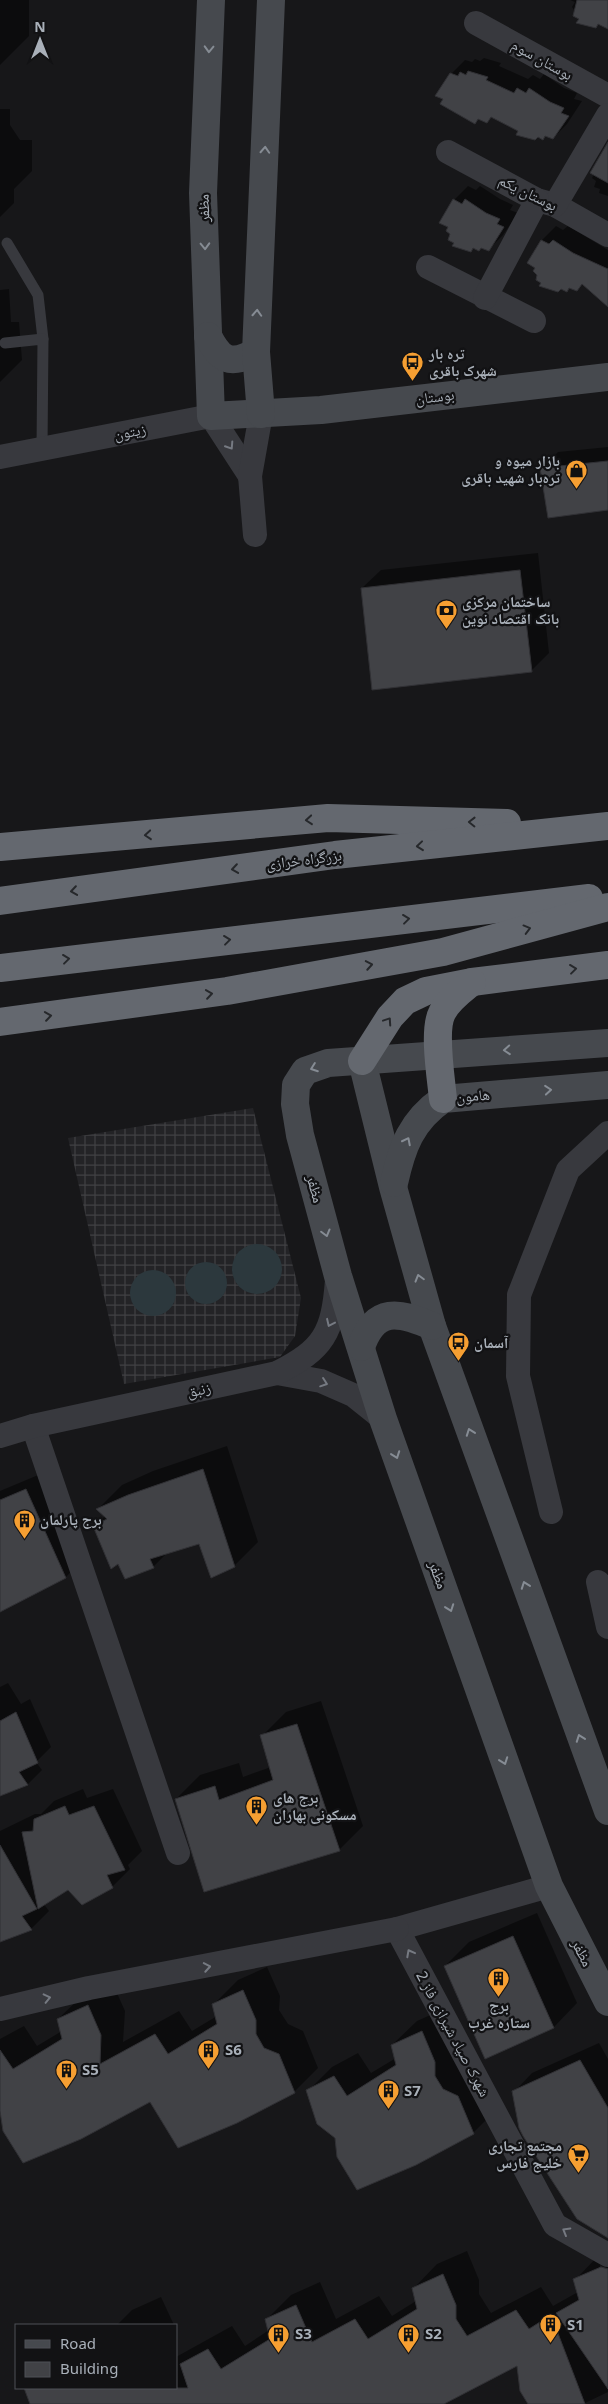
<svg xmlns="http://www.w3.org/2000/svg" width="608" height="2404" font-family="'Noto Sans','Noto Naskh Arabic',sans-serif">
<style>
.industrial{fill:url(#industrial-grid)}
.water{fill:#2c383d}
.shadow{fill:#0007}
.building{fill:#414246;stroke:#313135}
.lines{fill:none;stroke-linecap:round;stroke-linejoin:round}
.lane{stroke:#38393e;stroke-width:11}
.street{stroke:#38393e;stroke-width:24}
.secondary{stroke:#46494e;stroke-width:28}
.highway{stroke:#64686f;stroke-width:28}
.oneway{stroke:#868c94}
.oneway2{stroke:#767a82}
.oneway3{stroke:#26282b}
.labels{text-anchor:middle;stroke-width:4.5;stroke-linejoin:round;paint-order:stroke}
.street-label{font-size:15px;fill:#a9b0b9;stroke:#121214}
.poi-label{font-size:15px;font-weight:bold;fill:#a9b0b9;stroke:#121214;text-anchor:start}
</style>
<defs>
<pattern id="industrial-grid" width="8" height="8" patternUnits="userSpaceOnUse" patternTransform="scale(1.25)"><rect width="8" height="8" fill="#232326"/><path d="M0 4h8M4 0v8" fill="none" stroke="#404043"/></pattern>
</defs>
<rect width="100%" height="100%" fill="#171719"/>
<polygon class="industrial" points="253,1108 301,1298 295,1336 280,1357 124,1384 68,1138"/>
<g class="water">
<circle cx="257" cy="1269" r="25"/>
<circle cx="206" cy="1283" r="21"/>
<circle cx="153" cy="1293" r="23"/>
</g>
<g class="shadow">
<polygon points="0,0 29,0 29,36 0,65"/>
<polygon points="570,0 608,0 608,23 580,18 572,7 575,2"/>
<polygon points="484,58 501,63 499,66 528,79 533,75 540,79 544,74 564,88 577,93 574,99 582,101 567,124 553,138 546,135 543,138 519,130 492,116 487,122 479,118 475,122 451,74 465,60 472,62 475,59 480,61"/>
<polygon points="0,109 10,109 10,125 20,140 32,140 32,171 14,189 14,203 0,217"/>
<polygon points="608,147 608,196 599,193 600,189 594,187 596,181 592,178"/>
<polygon points="468,186 476,190 480,186 500,199 513,205 510,210 518,213 503,235 489,249 474,247 471,251 455,242 454,200"/>
<polygon points="556,226 563,230 568,226 608,250 608,305 583,283 577,290 543,282 537,267 529,263 542,240"/>
<polygon points="9,289 11,322 19,322 22,360 0,382 0,290"/>
<polygon points="608,447 608,509 542,468 558,452"/>
<polygon points="538,553 549,653 531,671 362,588 381,570"/>
<polygon points="227,1446 258,1542 234,1566 200,1542 168,1552 153,1567 118,1563 94,1527 105,1516 98,1509 122,1485 153,1471"/>
<polygon points="43,1473 82,1560 66,1577 0,1611 0,1491"/>
<polygon points="8,1683 21,1704 30,1699 51,1747 36,1762 42,1770 28,1784 0,1795 0,1687"/>
<polygon points="321,1701 363,1826 339,1850 176,1799 200,1775 239,1763 243,1777 271,1767 262,1736 286,1712"/>
<polygon points="83,1789 87,1798 113,1789 142,1851 128,1865 130,1869 112,1887 68,1888 43,1903 49,1911 31,1929 4,1939 0,1931 0,1831 35,1814 41,1814 54,1801"/>
<polygon points="537,1913 577,2003 554,2027 445,1966 469,1942"/>
<polygon points="267,1967 280,1996 279,2010 288,2024 303,2031 318,2068 294,2092 0,2109 0,2039 24,2026 37,2046 62,2031 58,2019 83,1995 112,1982 125,2011 123,2042 179,2011 192,2031 217,2016 214,2004 238,1980"/>
<polygon points="446,2008 497,2109 473,2133 336,2138 308,2091 332,2067 358,2053 371,2073 396,2058 392,2045 417,2021"/>
<polygon points="599,2043 608,2059 608,2237 514,2092 532,2073"/>
<polygon points="467,2251 479,2280 479,2294 491,2313 541,2287 553,2306 578,2292 575,2280 599,2255 608,2251 608,2268 600,2265 600,2268 608,2270 608,2392 583,2404 529,2404 518,2364 441,2404 31,2404 26,2388 176,2388 176,2357 232,2326 245,2346 269,2330 267,2319 291,2295 320,2282 336,2319 379,2296 392,2316 416,2301 413,2289 437,2264"/>
<polygon points="161,2297 174,2325 117,2325 132,2310"/>
</g>
<g class="building">
<polygon points="577,0 608,0 608,29 598,24 596,28 576,23 579,19 573,16"/>
<polygon points="468,71 488,77 486,80 514,93 517,88 526,93 529,88 550,102 564,108 561,113 569,116 553,139 545,136 543,140 538,137 535,140 516,135 518,131 491,117 487,123 478,119 475,124 440,104 443,99 435,96 450,73 458,76 460,72 466,75"/>
<polygon points="608,142 608,183 590,173"/>
<polygon points="453,199 462,204 465,199 486,213 500,219 497,224 504,227 489,251 481,248 479,251 473,248 471,252 452,246 454,243 448,240 450,234 446,231 448,227 439,223"/>
<polygon points="541,240 549,244 553,240 573,253 608,269 608,307 582,284 577,291 569,288 567,292 561,289 558,292 539,286 541,283 536,280 537,275 533,271 535,268 527,263"/>
<polygon points="608,461 608,510 548,518 540,468"/>
<polygon points="520,570 532,672 372,690 361,588"/>
<polygon points="203,1469 235,1567 211,1578 199,1544 150,1559 154,1568 125,1579 118,1564 111,1569 93,1526 107,1519 96,1509 128,1495"/>
<polygon points="26,1489 66,1578 0,1612 0,1500"/>
<polygon points="16,1712 38,1763 19,1772 28,1785 0,1796 0,1721"/>
<polygon points="297,1724 340,1851 204,1892 175,1799 215,1786 219,1800 273,1780 260,1735"/>
<polygon points="65,1806 69,1815 94,1806 125,1870 107,1875 113,1888 82,1905 68,1890 38,1909 22,1832 33,1831 34,1819"/>
<polygon points="0,1845 37,1909 22,1916 32,1930 0,1942"/>
<polygon points="513,1936 554,2028 485,2059 444,1966"/>
<polygon points="243,1990 256,2020 256,2034 264,2048 279,2054 295,2093 237,2123 178,2148 150,2102 81,2139 23,2163 3,2131 0,2111 0,2050 13,2069 62,2039 57,2019 88,2005 101,2035 100,2064 155,2034 168,2054 217,2024 212,2004"/>
<polygon points="422,2031 435,2062 435,2076 443,2089 458,2096 474,2134 416,2165 357,2190 337,2157 335,2138 317,2124 306,2090 334,2076 347,2096 396,2065 391,2045"/>
<polygon points="580,2060 608,2108 608,2238 577,2219 523,2136 519,2128 512,2091"/>
<polygon points="601,2267 608,2269 608,2389 556,2313 579,2300 573,2279"/>
<polygon points="443,2274 456,2305 456,2319 467,2336 516,2310 529,2329 551,2315 585,2404 528,2404 520,2391 517,2366 444,2404 30,2404 24,2388 188,2388 180,2364 208,2349 221,2369 270,2339 265,2319 296,2305 312,2342 355,2319 368,2339 417,2309 412,2288"/>
</g>
<g class="lines">
<g class="lane">
<polyline points="7,243 38,295 43,339"/>
<polyline points="5,343 43,339 42,449"/>
</g>
<g class="street">
<polyline points="476,23 608,96"/>
<polyline points="448,152 537,200 555,205 608,235"/>
<polyline points="555,205 608,115"/>
<polyline points="428,267 534,321"/>
<polyline points="485,298 537,200"/>
<polyline points="0,457 211,416 250,476"/>
<polyline points="255,535 250,476 261,414"/>
<polyline points="277,1373 321,1381 353,1395 383,1419"/>
<polyline points="33,1426 178,1853"/>
<path d="M 0,1436 L 33,1426 L 277,1373 C 324,1349 333,1333 337,1280"/>
<polyline points="551,1512 518,1376 519,1295 568,1170 608,1133"/>
<polyline points="598,1582 608,1627"/>
<polyline points="549,1886 397,1929 555,2225 608,2255"/>
<polyline points="0,2009 89,1988 397,1929"/>
</g>
<g class="secondary">
<polyline points="211,0 203,193 211,416 321,410 608,377"/>
<path d="M 208,336 C 220,360 230,366 256,352"/>
<polyline points="261,414 256,352 271,0"/>
<polyline points="608,1043 328,1063 305,1071 296,1085 295,1104 300,1135 338,1276 383,1419 549,1886 608,2002"/>
<polyline points="362,1061 393,1187 432,1326 608,1811"/>
<path d="M 394,1183 C 402,1147 411,1121 443,1099 L 608,1085"/>
<path d="M 361,1347 C 375,1306 399,1312 432,1326"/>
</g>
<g class="highway">
<polyline points="0,847 328,818 507,823"/>
<polyline points="0,901 335,855 608,826"/>
<polyline points="0,968 589,898"/>
<polyline points="0,1022 227,991 443,952 608,907"/>
<polyline points="362,1061 390,1017 405,1001 426,991 472,982 608,965"/>
<path d="M 443,1099 C 441,1078 433,1030 442,1013 C 448,1000 461,991 472,982"/>
</g>
</g>
<defs><path id="oneway-chevron" d="M-2-3.5L2.5 0L-2 3.5" fill="none" stroke-width="1.6" stroke-linecap="round" stroke-linejoin="round" transform="scale(1.25)"/></defs>
<g class="oneway">
<use href="#oneway-chevron" transform="translate(209 49) rotate(92)"/>
<use href="#oneway-chevron" transform="translate(265 150) rotate(-87)"/>
<use href="#oneway-chevron" transform="translate(205 246) rotate(88)"/>
<use href="#oneway-chevron" transform="translate(257 313) rotate(-87)"/>
<use href="#oneway-chevron" transform="translate(507 1050) rotate(176)"/>
<use href="#oneway-chevron" transform="translate(314 1068) rotate(160)"/>
<use href="#oneway-chevron" transform="translate(548 1090) rotate(-5)"/>
<use href="#oneway-chevron" transform="translate(407 1141) rotate(-63)"/>
<use href="#oneway-chevron" transform="translate(326 1233) rotate(75)"/>
<use href="#oneway-chevron" transform="translate(419 1278) rotate(-106)"/>
<use href="#oneway-chevron" transform="translate(470 1432) rotate(-110)"/>
<use href="#oneway-chevron" transform="translate(396 1455) rotate(70)"/>
<use href="#oneway-chevron" transform="translate(525 1585) rotate(-110)"/>
<use href="#oneway-chevron" transform="translate(450 1608) rotate(70)"/>
<use href="#oneway-chevron" transform="translate(580 1738) rotate(-110)"/>
<use href="#oneway-chevron" transform="translate(504 1761) rotate(70)"/>
</g>
<g class="oneway2">
<use href="#oneway-chevron" transform="translate(230 446) rotate(57)"/>
<use href="#oneway-chevron" transform="translate(330 1323) rotate(115)"/>
<use href="#oneway-chevron" transform="translate(324 1383) rotate(19)"/>
<use href="#oneway-chevron" transform="translate(410 1953) rotate(-118)"/>
<use href="#oneway-chevron" transform="translate(207 1967) rotate(-10)"/>
<use href="#oneway-chevron" transform="translate(47 1998) rotate(-13)"/>
<use href="#oneway-chevron" transform="translate(566 2231) rotate(-150)"/>
</g>
<g class="oneway3">
<use href="#oneway-chevron" transform="translate(309 820) rotate(175)"/>
<use href="#oneway-chevron" transform="translate(472 822) rotate(-179)"/>
<use href="#oneway-chevron" transform="translate(148 835) rotate(175)"/>
<use href="#oneway-chevron" transform="translate(420 846) rotate(174)"/>
<use href="#oneway-chevron" transform="translate(235 869) rotate(172)"/>
<use href="#oneway-chevron" transform="translate(74 891) rotate(172)"/>
<use href="#oneway-chevron" transform="translate(406 919) rotate(-7)"/>
<use href="#oneway-chevron" transform="translate(527 929) rotate(-15)"/>
<use href="#oneway-chevron" transform="translate(227 940) rotate(-7)"/>
<use href="#oneway-chevron" transform="translate(66 959) rotate(-7)"/>
<use href="#oneway-chevron" transform="translate(369 965) rotate(-10)"/>
<use href="#oneway-chevron" transform="translate(573 969) rotate(-7)"/>
<use href="#oneway-chevron" transform="translate(209 994) rotate(-8)"/>
<use href="#oneway-chevron" transform="translate(48 1016) rotate(-8)"/>
<use href="#oneway-chevron" transform="translate(388 1021) rotate(-56)"/>
</g>
<defs>
<symbol id="bus-pin" viewBox="-11 -11 22 30"><path d="M0 17L-7.5 6A9.5 9.5 0 1 1 7.5 6Z" fill="#f69f32" stroke="#121214"/><path d="M-5-6H5V4H4V6H2V4H-2V6H-4V4H-5ZM-3.5-4V0h7V-4ZM-3.5 1.2v1.5H-2V1.2ZM2 1.2v1.5H3.5V1.2Z" fill="#111"/></symbol>
<symbol id="shop-pin" viewBox="-11 -11 22 30"><path d="M0 17L-7.5 6A9.5 9.5 0 1 1 7.5 6Z" fill="#f69f32" stroke="#121214"/><path d="M-5-2.5h2.3a2.7 3.5 0 0 1 5.4 0H5L5.5 6h-11ZM-1.5-2.5h3a1.5 2.3 0 0 0-3 0Z" fill="#111"/></symbol>
<symbol id="bank-pin" viewBox="-11 -11 22 30"><path d="M0 17L-7.5 6A9.5 9.5 0 1 1 7.5 6Z" fill="#f69f32" stroke="#121214"/><path d="M-6-4H6V4H-6ZM0-2.3a2.3 2.3 0 1 0 0 4.6a2.3 2.3 0 1 0 0-4.6Z" fill="#111"/></symbol>
<symbol id="building-pin" viewBox="-11 -11 22 30"><path d="M0 17L-7.5 6A9.5 9.5 0 1 1 7.5 6Z" fill="#f69f32" stroke="#121214"/><path d="M-4-6H4V6H1V3H-1V6H-4ZM-2.5-4.3h1.7v1.8h-1.7ZM.8-4.3h1.7v1.8H.8ZM-2.5-1h1.7V.8h-1.7ZM.8-1h1.7V.8H.8Z" fill="#111"/></symbol>
<symbol id="supermarket-pin" viewBox="-11 -11 22 30"><path d="M0 17L-7.5 6A9.5 9.5 0 1 1 7.5 6Z" fill="#f69f32" stroke="#121214"/><path d="M-6-5.5h2.5l.6 2H6L4.5 2H-2.5L-4.4-4H-6ZM-1.5 3.2a1.3 1.3 0 1 0 .1 0ZM3 3.2a1.3 1.3 0 1 0 .1 0Z" fill="#111"/></symbol>
</defs>
<g fill-rule="evenodd">
<use href="#bus-pin" x="400" y="350" width="25" height="34"/>
<use href="#shop-pin" x="564" y="458" width="25" height="34"/>
<use href="#bank-pin" x="434" y="598" width="25" height="34"/>
<use href="#bus-pin" x="446" y="1330" width="25" height="34"/>
<use href="#building-pin" x="12" y="1508" width="25" height="34"/>
<use href="#building-pin" x="244" y="1794" width="25" height="34"/>
<use href="#building-pin" x="486" y="1966" width="25" height="34"/>
<use href="#building-pin" x="196" y="2038" width="25" height="34"/>
<use href="#building-pin" x="54" y="2058" width="25" height="34"/>
<use href="#building-pin" x="376" y="2078" width="25" height="34"/>
<use href="#supermarket-pin" x="566" y="2142" width="25" height="34"/>
<use href="#building-pin" x="538" y="2312" width="25" height="34"/>
<use href="#building-pin" x="266" y="2322" width="25" height="34"/>
<use href="#building-pin" x="396" y="2322" width="25" height="34"/>
</g>
<g class="labels">
<g class="street-label">
<text transform="translate(542 60) rotate(29)" y="5">بوستان سوم</text>
<text transform="translate(528 193) rotate(26)" y="5">بوستان یکم</text>
<text transform="translate(204 208) rotate(-91)" y="5">مظفر</text>
<text transform="translate(435 397) rotate(-7)" y="5">بوستان</text>
<text transform="translate(130 432) rotate(-11)" y="5">زیتون</text>
<text transform="translate(304 860) rotate(-7)" y="5">بزرگراه خرازی</text>
<text transform="translate(473 1096) rotate(-5)" y="5">هامون</text>
<text transform="translate(315 1189) rotate(75)" y="5">مظفر</text>
<text transform="translate(199 1390) rotate(-12)" y="5">زنبق</text>
<text transform="translate(438 1575) rotate(70)" y="5">مظفر</text>
<text transform="translate(582 1953) rotate(63)" y="5">مظفر</text>
<text transform="translate(453 2034) rotate(62)" y="5">شهرک صیاد شیرازی فاز 2</text>
</g>
<g class="poi-label">
<text x="429" y="359">تره بار<tspan x="429" dy="17">شهرک باقری</tspan></text>
<text x="560" y="466" text-anchor="end">بازار میوه و<tspan x="560" dy="17">تره‌بار شهید باقری</tspan></text>
<text x="462" y="607">ساختمان مرکزی<tspan x="462" dy="17">بانک اقتصاد نوین</tspan></text>
<text x="474" y="1348">آسمان</text>
<text x="40" y="1525">برج پارلمان</text>
<text x="273" y="1803">برج های<tspan x="273" dy="17">مسکونی بهاران</tspan></text>
<text x="499" y="2011" text-anchor="middle">برج<tspan x="499" dy="17">ستاره غرب</tspan></text>
<text x="225" y="2055">S6</text>
<text x="82" y="2075">S5</text>
<text x="404" y="2096">S7</text>
<text x="562" y="2151" text-anchor="end">مجتمع تجاری<tspan x="562" dy="17">خلیج فارس</tspan></text>
<text x="567" y="2330">S1</text>
<text x="295" y="2339">S3</text>
<text x="425" y="2339">S2</text>
</g>
</g>
<rect x="15" y="2324" width="162" height="65" fill="#121214" stroke="#4e5156"/>
<rect x="25" y="2340" width="25" height="8" fill="#46494e" stroke="#4e5156"/>
<text x="60" y="2349" font-size="15" fill="#a9b0b9">Road</text>
<rect x="25" y="2362" width="25" height="15" fill="#414246" stroke="#4e5156"/>
<text x="60" y="2374" font-size="15" fill="#a9b0b9">Building</text>
<g transform="translate(40 40)" stroke="#121214" stroke-width="4" paint-order="stroke">
<path d="M0-4L9 19L0 12L-9 19Z" fill="#a9b0b9"/>
<text y="-8" font-size="14" font-weight="bold" text-anchor="middle" fill="#a9b0b9">N</text>
</g>
</svg>
